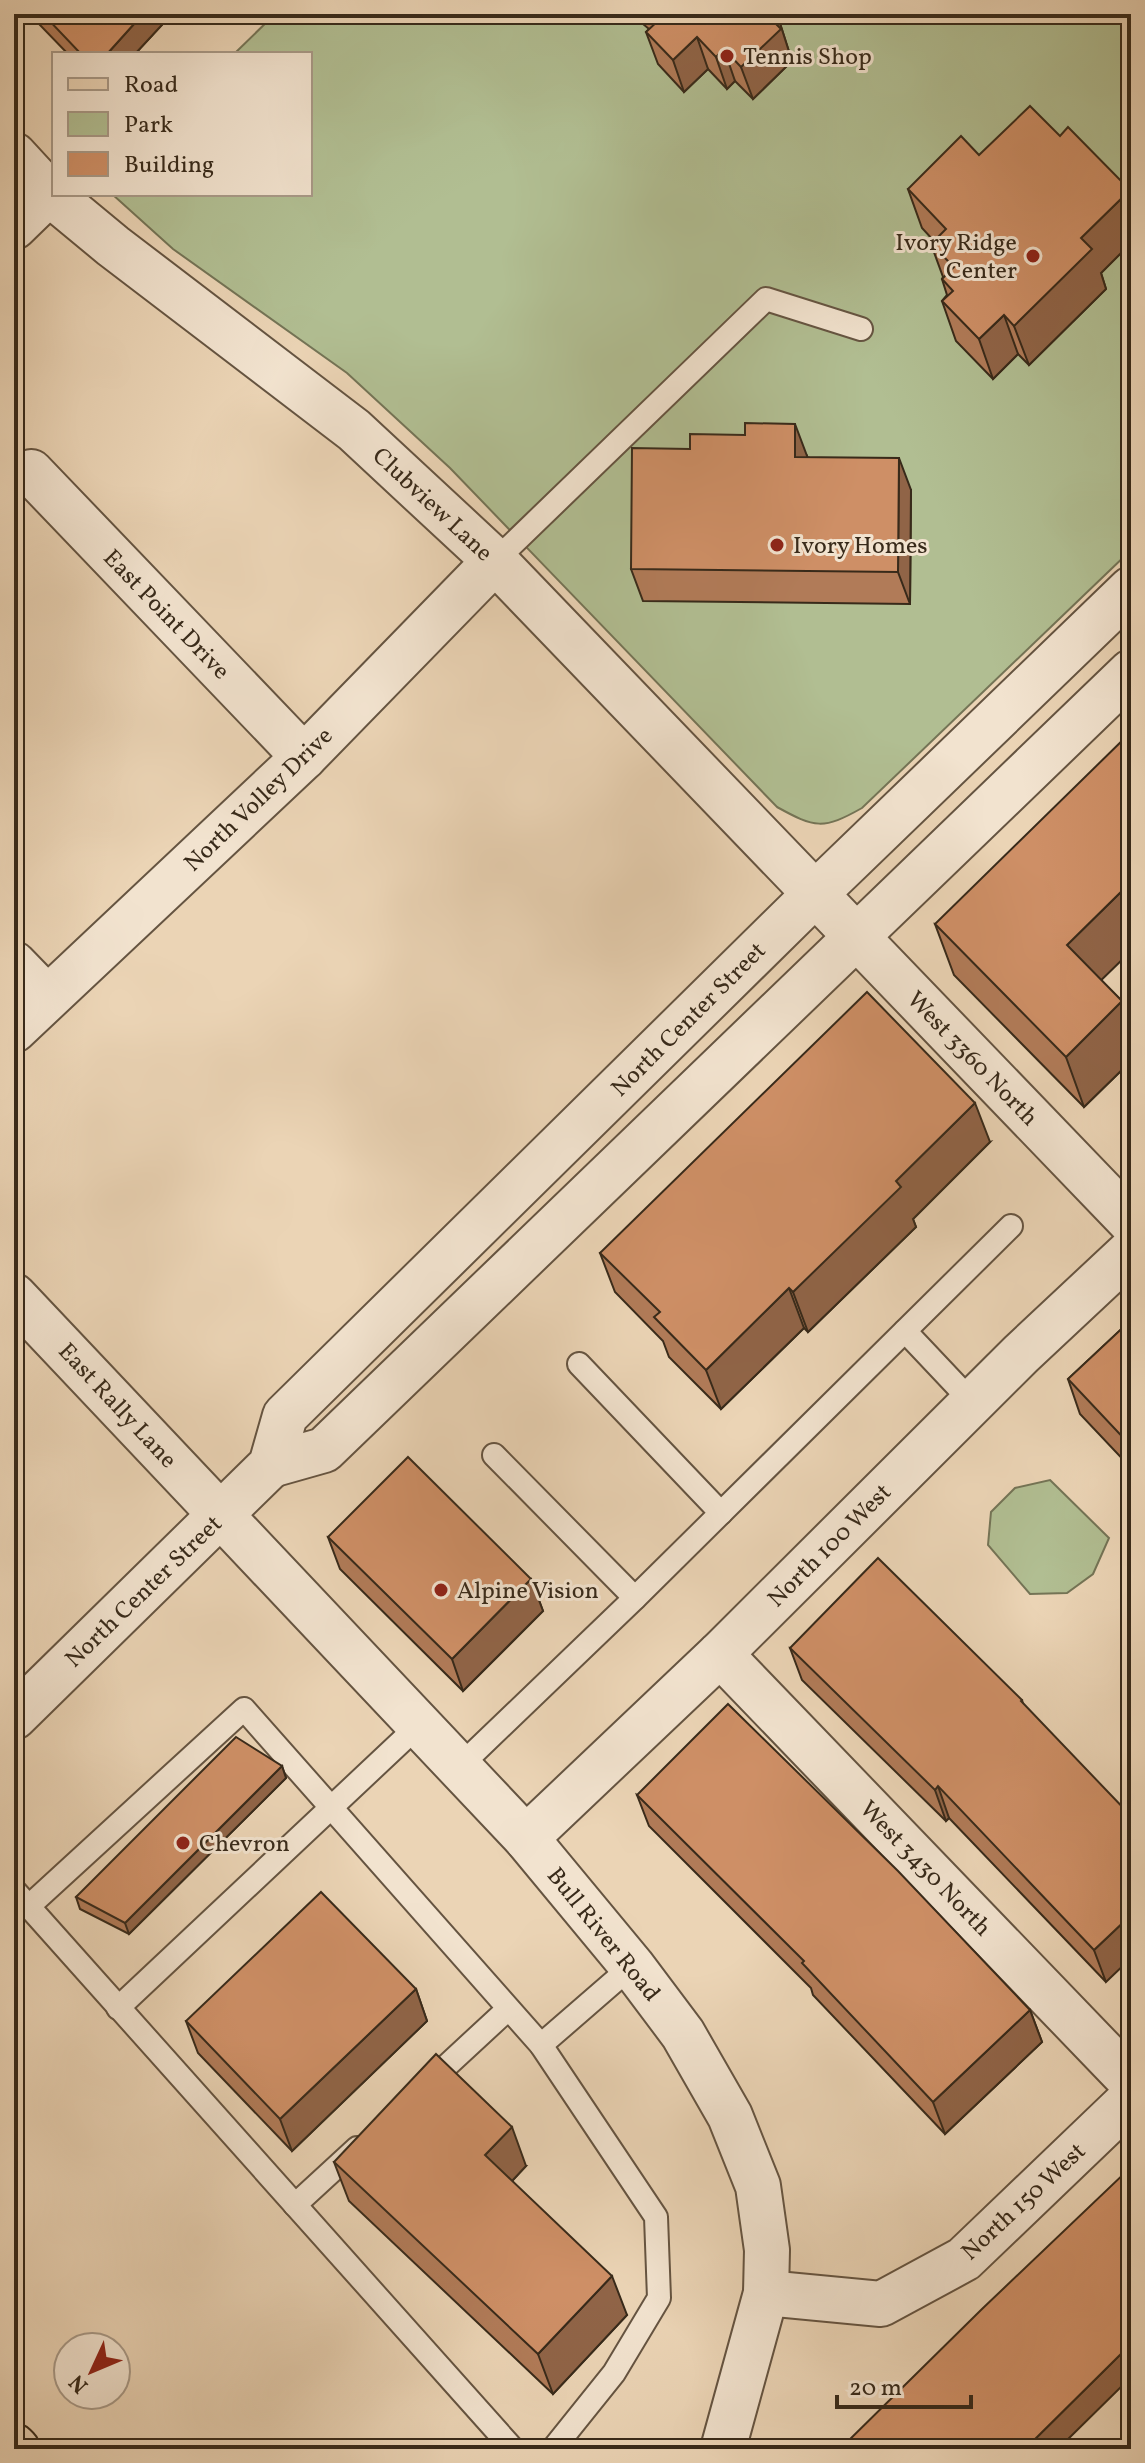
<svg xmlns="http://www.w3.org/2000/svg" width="1145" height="2463" font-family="Vollkorn,serif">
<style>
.green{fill:#b1be92;stroke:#747456;stroke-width:2}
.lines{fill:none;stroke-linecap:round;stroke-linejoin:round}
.service-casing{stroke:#655441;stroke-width:26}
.minor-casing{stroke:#655441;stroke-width:48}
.tertiary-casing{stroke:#655441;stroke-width:48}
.primary-casing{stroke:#382a1a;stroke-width:48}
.service{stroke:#f2e3cf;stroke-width:22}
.minor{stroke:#f2e3cf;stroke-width:44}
.tertiary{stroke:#f2e3cf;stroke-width:44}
.primary{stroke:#ebd4b5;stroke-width:44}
.wall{fill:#b17b58;stroke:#382a1a;stroke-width:2}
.shaded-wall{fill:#906447;stroke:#382a1a;stroke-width:2}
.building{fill:#ce8f66;stroke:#382a1a;stroke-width:2}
.poi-dot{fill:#8f2418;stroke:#f2e3cf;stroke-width:3}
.labels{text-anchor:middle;stroke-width:6;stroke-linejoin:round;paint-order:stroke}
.poi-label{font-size:24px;fill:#382a1a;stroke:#f2e3cf;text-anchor:start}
.street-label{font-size:24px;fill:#382a1a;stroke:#f2e3cf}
</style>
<rect width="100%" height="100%" fill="#ebd4b5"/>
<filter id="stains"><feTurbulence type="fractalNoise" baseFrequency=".0025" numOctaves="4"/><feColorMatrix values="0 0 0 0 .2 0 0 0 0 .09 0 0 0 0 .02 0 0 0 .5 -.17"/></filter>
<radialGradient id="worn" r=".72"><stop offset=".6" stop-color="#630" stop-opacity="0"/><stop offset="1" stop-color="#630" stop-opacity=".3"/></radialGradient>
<g class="green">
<path d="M 275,14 L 1131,14 L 1131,550 L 862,808 C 823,830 815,828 777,807 L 450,468 L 347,373 L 173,249 L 112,194 L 310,194 L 310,54 L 234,54 Z"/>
<polygon points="1050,1480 1109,1538 1093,1574 1067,1593 1030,1594 988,1545 991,1512 1015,1488"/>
</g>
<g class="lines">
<defs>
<g id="service">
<polyline points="495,561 766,299 861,329"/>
<polyline points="905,1331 972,1402"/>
<polyline points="579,1364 721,1513"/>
<polyline points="494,1455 635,1598"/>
<polyline points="459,1767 635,1598 1011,1226"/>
<polyline points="14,1890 513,2449"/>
<polyline points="28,1907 244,1709 541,2045 656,2217 659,2298 614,2373 553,2449"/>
<polyline points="118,2008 420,1724"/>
<polyline points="541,2045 632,1966"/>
<polyline points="427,2084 508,2009"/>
<polyline points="295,2205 357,2148"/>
</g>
<g id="minor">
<polyline points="14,155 49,193 113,246 354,430 495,561 1131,1222"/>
<polyline points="14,227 49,193"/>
<polyline points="31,472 304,757"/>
<polyline points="14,964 47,998"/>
<polyline points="14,1030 304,757 495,561"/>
<polyline points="14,1296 526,1838 632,1966 683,2034 730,2116 758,2186 767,2250 766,2293 723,2449"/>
<polyline points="720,1654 1131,2081"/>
<polyline points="526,1838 720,1654 1021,1354 1131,1251"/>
<polyline points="766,2293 881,2304 964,2259 1131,2099"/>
</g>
<g id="tertiary">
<polyline points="271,1465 324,1450 1131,672"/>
<polyline points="14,1717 271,1465 285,1416 814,895 1131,589"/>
</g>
<polyline id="primary" points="14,2446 17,2449"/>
</defs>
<use href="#service" class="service-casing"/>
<use href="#minor" class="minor-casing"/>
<use href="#tertiary" class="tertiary-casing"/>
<use href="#primary" class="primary-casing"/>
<use href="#service" class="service"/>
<use href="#minor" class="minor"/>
<use href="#tertiary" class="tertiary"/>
<use href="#primary" class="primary"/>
</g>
<g class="wall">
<polygon points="35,14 172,14 135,54 68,54 38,23"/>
<polygon points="640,14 777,14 792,61 753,99 735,81 727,89 708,69 684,92 658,64 646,32 649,29 643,24"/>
<polygon points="1060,136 1130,190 1131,243 1101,273 1106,289 1029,365 1018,354 993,379 956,341 942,301 947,295 942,279 943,277 931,244 934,241 922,228 908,189"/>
<polygon points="807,456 807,457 911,490 910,604 643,601 631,569"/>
<polygon points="935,924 1101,980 1122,1001 1131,1025 1131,1061 1084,1107 954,975"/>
<polygon points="990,1142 913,1219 916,1227 808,1332 804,1328 721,1409 669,1357 663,1341 615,1292 600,1253"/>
<polygon points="1131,1320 1131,1468 1080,1414 1068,1379"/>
<polygon points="328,1537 531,1579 543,1611 463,1691 340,1569"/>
<polygon points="790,1648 1022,1700 1106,1982 949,1818 946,1821 802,1680"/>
<polygon points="282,1766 286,1778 129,1934 80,1909 76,1897"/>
<polygon points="637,1795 1030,2010 1042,2042 945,2134 813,1995 811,1988 649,1826"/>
<polygon points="416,1989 427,2021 292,2151 198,2053 186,2021"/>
<polygon points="334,2162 526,2166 512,2181 627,2315 553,2394 349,2201"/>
</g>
<g class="shaded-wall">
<polygon points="143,14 172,14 135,54 107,54"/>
<polygon points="765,14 777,14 792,61 753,99 741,67"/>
<polygon points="697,37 708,69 684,92 673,60"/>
<polygon points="724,49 735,81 727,89 716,57"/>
<polygon points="1130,190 1131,243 1101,273 1106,289 1029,365 1014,326 1081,238"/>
<polygon points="1004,315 1018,354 993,379 979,339"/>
<polygon points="795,424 807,456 807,489 795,457"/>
<polygon points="899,458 911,490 910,604 898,572"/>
<polygon points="1131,882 1131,951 1085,996 1067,945"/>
<polygon points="1122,1001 1131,1025 1131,1061 1084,1107 1066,1057"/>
<polygon points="975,1103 990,1142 913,1219 916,1227 808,1332 793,1292 896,1181"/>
<polygon points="789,1288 804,1328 721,1409 706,1370"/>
<polygon points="531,1579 543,1611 463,1691 452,1659"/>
<polygon points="282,1766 286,1778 129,1934 125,1923"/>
<polygon points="938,1786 949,1818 946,1821 935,1790"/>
<polygon points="1131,1915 1131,1958 1106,1982 1094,1950"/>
<polygon points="416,1989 427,2021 292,2151 280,2119"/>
<polygon points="1030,2010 1042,2042 945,2134 933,2102"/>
<polygon points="512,2127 526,2166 499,2195 485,2155"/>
<polygon points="612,2276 627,2315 553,2394 538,2354"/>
<polygon points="1131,2344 1131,2377 1058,2449 1025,2449"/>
</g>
<g class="building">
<polygon points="43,14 143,14 107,54 81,54"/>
<polygon points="653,14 766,14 781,29 741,67 724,49 716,57 697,37 673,60 646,32 659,20"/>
<polygon points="1030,106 1060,136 1068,127 1130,190 1081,238 1092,249 1014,326 1004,315 979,339 942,301 953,291 942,279 954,267 931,244 946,229 908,189 961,136 979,155"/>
<polygon points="745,423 795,424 795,457 899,458 898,572 631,569 632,448 690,449 690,434 745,435"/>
<polygon points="1131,732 1131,882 1067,945 1122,1001 1066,1057 935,924"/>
<polygon points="867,992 975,1103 896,1181 901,1187 793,1292 789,1288 706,1370 654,1317 660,1312 600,1253"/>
<polygon points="1131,1320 1131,1446 1068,1379"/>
<polygon points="408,1457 531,1579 452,1659 328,1537"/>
<polygon points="878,1558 1022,1700 1021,1701 1131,1816 1131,1915 1094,1950 938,1786 935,1790 790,1648"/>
<polygon points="728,1704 898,1871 1030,2010 933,2102 802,1963 804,1961 637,1795"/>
<polygon points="236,1737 282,1766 125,1923 76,1897"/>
<polygon points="321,1892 416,1989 280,2119 186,2021"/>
<polygon points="436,2054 512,2127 485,2155 612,2276 538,2354 334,2162"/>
<polygon points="1131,2167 1131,2344 1025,2449 840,2449 982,2309"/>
</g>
<g class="poi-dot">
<circle cx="727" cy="56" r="8"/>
<circle cx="1033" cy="256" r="8"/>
<circle cx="777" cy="545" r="8"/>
<circle cx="441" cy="1590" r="8"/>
<circle cx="183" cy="1843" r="8"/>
</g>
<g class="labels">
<g class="poi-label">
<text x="743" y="64">Tennis Shop</text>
<text x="1017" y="250" text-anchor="end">Ivory Ridge<tspan x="1017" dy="28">Center</tspan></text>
<text x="793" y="553">Ivory Homes</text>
<text x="457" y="1598">Alpine Vision</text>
<text x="199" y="1851">Chevron</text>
</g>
<g class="street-label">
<text transform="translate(433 504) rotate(43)" y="8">Clubview Lane</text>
<text transform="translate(167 614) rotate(46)" y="8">East Point Drive</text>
<text transform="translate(258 799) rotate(-44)" y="8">North Volley Drive</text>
<text transform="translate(688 1019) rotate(-45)" y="8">North Center Street</text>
<text transform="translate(973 1058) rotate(46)" y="8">West 3360 North</text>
<text transform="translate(118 1405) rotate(47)" y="8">East Rally Lane</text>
<text transform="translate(829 1545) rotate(-45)" y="8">North 100 West</text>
<text transform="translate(143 1591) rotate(-44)" y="8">North Center Street</text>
<text transform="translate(926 1868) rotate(46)" y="8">West 3430 North</text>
<text transform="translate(604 1934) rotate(51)" y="8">Bull River Road</text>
<text transform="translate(1023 2201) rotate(-43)" y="8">North 150 West</text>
</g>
</g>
<rect width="1145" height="2463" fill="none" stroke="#ebd4b5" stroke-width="48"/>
<rect x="16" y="16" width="1113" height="2431" fill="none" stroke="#382a1a" stroke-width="4"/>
<rect x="24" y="24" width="1097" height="2415" fill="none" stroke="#382a1a" stroke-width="2"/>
<rect x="52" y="52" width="260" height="144" fill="#f2e3cf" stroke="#a89987" stroke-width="2"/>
<rect x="68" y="78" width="40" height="12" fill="#ebd4b5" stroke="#a89987" stroke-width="2"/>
<text x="124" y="92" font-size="24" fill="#382a1a">Road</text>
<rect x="68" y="112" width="40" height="24" fill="#b1be92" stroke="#a89987" stroke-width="2"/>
<text x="124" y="132" font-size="24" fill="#382a1a">Park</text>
<rect x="68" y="152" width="40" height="24" fill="#ce8f66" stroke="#a89987" stroke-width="2"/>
<text x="124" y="172" font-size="24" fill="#382a1a">Building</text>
<g transform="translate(92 2371) rotate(226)"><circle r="38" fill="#f2e3cf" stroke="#a89987" stroke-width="2"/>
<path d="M0-6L14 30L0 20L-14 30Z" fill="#8f2418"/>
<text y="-12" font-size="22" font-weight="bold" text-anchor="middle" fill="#382a1a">N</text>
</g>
<path d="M837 2395v12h134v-12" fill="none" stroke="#382a1a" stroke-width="4"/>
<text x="849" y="2395" font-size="24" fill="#382a1a" stroke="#f2e3cf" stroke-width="6" paint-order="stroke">20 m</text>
<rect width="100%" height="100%" filter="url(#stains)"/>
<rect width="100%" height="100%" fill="url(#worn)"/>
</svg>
